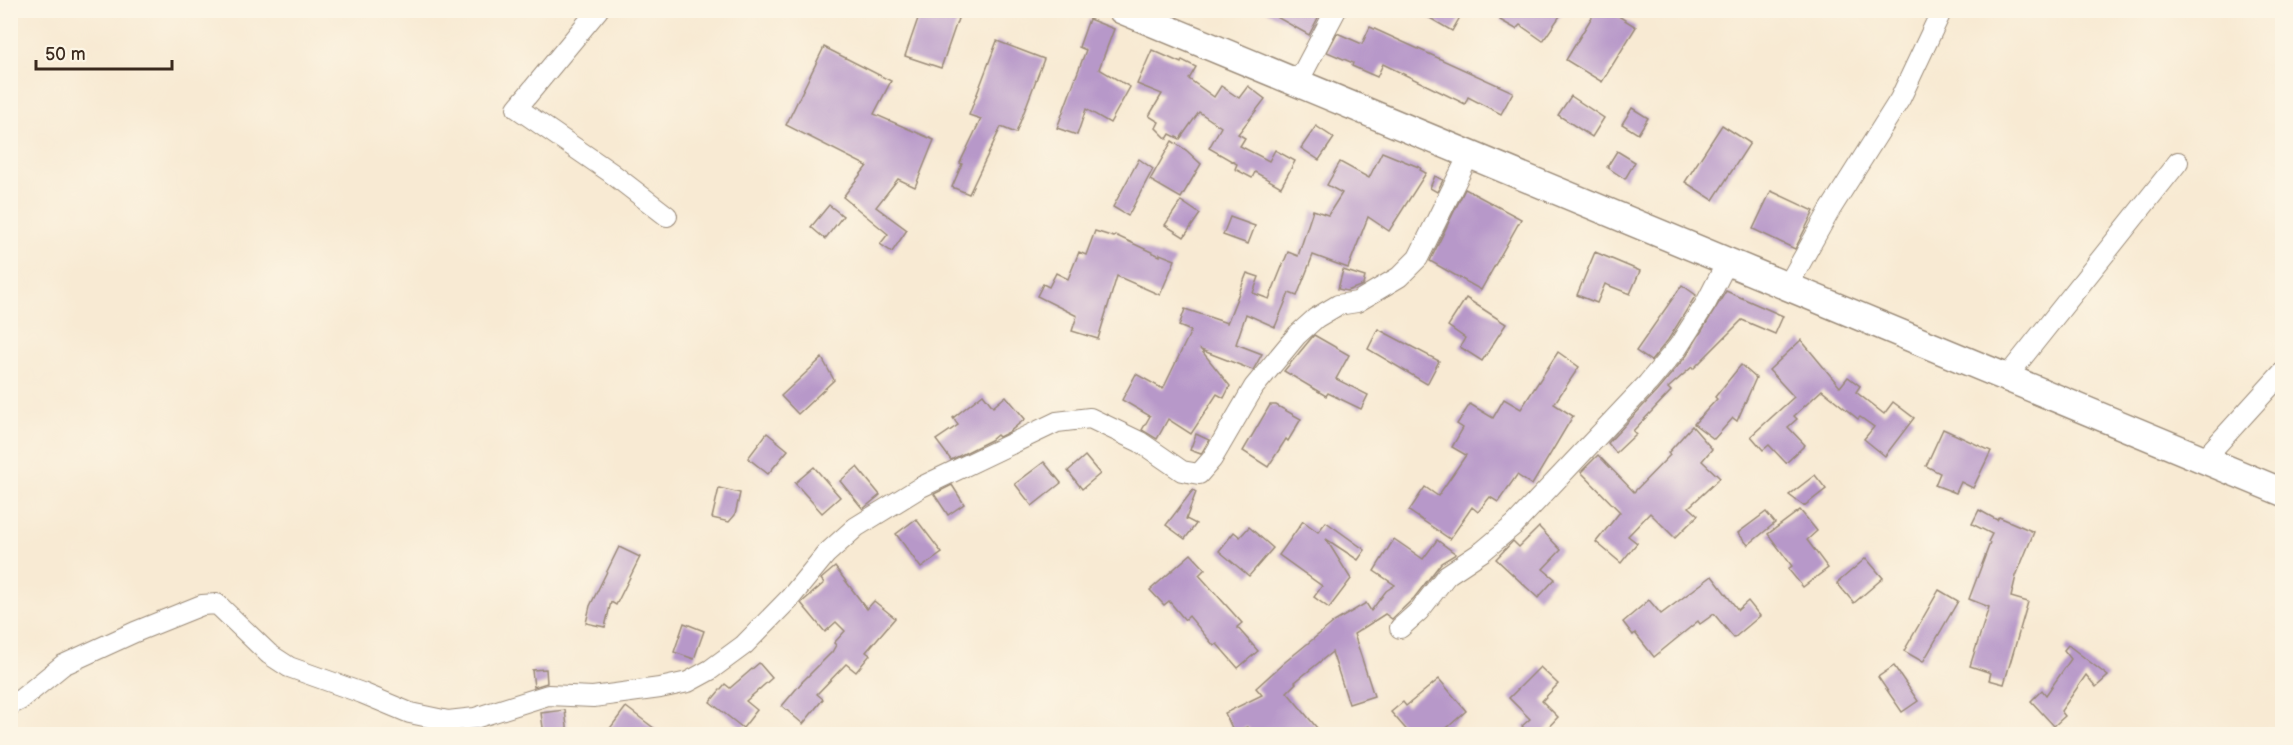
<svg xmlns="http://www.w3.org/2000/svg" width="2293" height="745" font-family="'Balsamiq Sans',sans-serif">
<style>
.building{fill:#b798c9}
.lines{fill:none;stroke-linecap:round;stroke-linejoin:round}
.minor-casing{stroke:#9a8a78;stroke-width:22}
.secondary-casing{stroke:#9a8a78;stroke-width:30}
.minor{stroke:#fff;stroke-width:20}
.secondary{stroke:#fff;stroke-width:27}
</style>
<rect width="100%" height="100%" fill="#fcf5e5"/>
<filter id="ink" filterUnits="userSpaceOnUse"><feTurbulence type="fractalNoise" baseFrequency=".0167" numOctaves="2"/><feDisplacementMap in="SourceGraphic" scale="12" xChannelSelector="R" yChannelSelector="G"/><feConvolveMatrix kernelMatrix="1 2 1 2 8 2 1 2 1" color-interpolation-filters="sRGB"/></filter>
<filter id="wash" filterUnits="userSpaceOnUse"><feTurbulence type="fractalNoise" baseFrequency=".008" numOctaves="4" result="noise"/><feDisplacementMap in="SourceGraphic" scale="24" xChannelSelector="R" yChannelSelector="G"/><feGaussianBlur stdDeviation="1.35" result="paint"/><feColorMatrix in="noise" values="0 0 0 0 0 0 0 0 0 0 0 0 0 0 0 0 0 1.4 0 .05"/><feComposite in="paint" operator="in"/></filter>
<g filter="url(#wash)">
<rect width="100%" height="100%" fill="#f8ead3"/>
<g id="blocks">
<g class="building">
<polygon points="921,10 961,10 941,68 905,56"/>
<polygon points="1264,10 1322,10 1309,35"/>
<polygon points="1416,10 1464,10 1452,31"/>
<polygon points="1499,10 1564,10 1543,41 1520,25 1516,29 1500,20 1505,14"/>
<polygon points="1596,10 1609,10 1636,27 1602,82 1566,60"/>
<polygon points="1089,19 1114,29 1099,69 1130,87 1110,123 1086,109 1077,135 1057,128 1086,50 1079,47"/>
<polygon points="1370,27 1513,92 1501,114 1468,97 1465,104 1383,64 1377,77 1352,66 1353,63 1327,52 1337,33 1362,44"/>
<polygon points="997,41 1044,59 1016,133 1001,127 969,194 952,187 962,164 960,163 981,119 969,115"/>
<polygon points="824,47 891,81 874,114 934,140 915,187 898,179 876,207 907,230 892,252 880,244 888,234 843,197 867,166 786,125"/>
<polygon points="1152,50 1181,63 1182,60 1196,67 1189,79 1214,97 1221,86 1239,98 1248,86 1265,99 1238,134 1245,138 1240,146 1269,161 1275,150 1295,161 1281,187 1255,172 1252,178 1235,169 1237,164 1209,148 1221,127 1199,112 1180,139 1170,134 1167,139 1156,128 1159,122 1149,116 1162,94 1137,84"/>
<polygon points="1571,96 1604,118 1592,137 1558,115"/>
<polygon points="1632,108 1648,118 1638,134 1622,124"/>
<polygon points="1722,125 1750,143 1713,200 1685,182"/>
<polygon points="1316,126 1334,138 1319,160 1301,148"/>
<polygon points="1172,141 1186,150 1201,164 1181,198 1150,180"/>
<polygon points="1617,151 1635,162 1625,179 1607,167"/>
<polygon points="1382,152 1421,168 1420,170 1426,173 1389,231 1368,217 1348,268 1313,255 1297,296 1289,293 1275,327 1246,314 1236,344 1262,354 1253,370 1201,350 1230,386 1224,398 1217,394 1191,434 1168,419 1157,439 1142,430 1150,416 1122,400 1136,374 1163,389 1191,331 1179,326 1185,309 1227,323 1247,273 1259,277 1253,293 1269,299 1288,252 1298,256 1313,210 1328,215 1342,193 1327,185 1340,162 1369,178"/>
<polygon points="1139,159 1153,169 1128,216 1113,207"/>
<polygon points="1435,176 1443,180 1437,192 1430,188"/>
<polygon points="1465,189 1521,219 1481,290 1430,261"/>
<polygon points="1771,191 1814,211 1795,249 1753,229"/>
<polygon points="1181,201 1200,214 1184,237 1165,225"/>
<polygon points="829,205 843,216 825,239 811,227"/>
<polygon points="1230,217 1255,226 1248,244 1223,235"/>
<polygon points="1095,231 1114,237 1115,235 1160,256 1160,254 1175,260 1160,295 1117,276 1098,339 1072,331 1077,316 1037,296 1043,284 1049,287 1056,273 1068,279 1079,252 1086,255"/>
<polygon points="1595,252 1640,271 1630,294 1605,284 1597,303 1577,295"/>
<polygon points="1343,270 1365,277 1363,285 1347,291 1338,289"/>
<polygon points="1682,285 1696,295 1668,340 1651,361 1636,351"/>
<polygon points="1726,291 1783,316 1775,334 1742,320 1693,369 1692,367 1668,388 1671,391 1633,431 1636,434 1616,453 1608,443 1657,391 1687,355"/>
<polygon points="1466,298 1506,324 1482,361 1460,347 1465,338 1448,326"/>
<polygon points="1378,329 1439,361 1427,384 1368,349"/>
<polygon points="1314,335 1349,355 1336,379 1368,395 1361,409 1328,393 1326,396 1284,371"/>
<polygon points="1801,340 1840,387 1848,377 1860,386 1856,392 1884,414 1893,402 1914,418 1885,456 1864,439 1874,427 1860,417 1858,419 1822,390 1794,416 1797,419 1788,427 1805,445 1786,463 1769,445 1763,450 1751,436 1794,397 1769,370"/>
<polygon points="1558,352 1579,367 1554,404 1573,416 1532,485 1517,475 1498,502 1490,497 1478,512 1472,507 1450,539 1409,511 1425,487 1438,496 1466,455 1452,447 1463,428 1457,424 1470,404 1493,418 1504,399 1521,409"/>
<polygon points="822,358 834,380 798,414 781,396"/>
<polygon points="1741,365 1756,378 1737,421 1733,418 1714,439 1694,424 1717,399 1715,397"/>
<polygon points="983,394 993,407 1006,396 1025,419 1009,432 999,437 997,435 991,440 951,460 936,440 958,425 953,418"/>
<polygon points="1270,405 1276,405 1301,419 1288,441 1286,439 1268,467 1243,451"/>
<polygon points="1692,426 1712,449 1702,461 1720,478 1689,507 1698,515 1675,538 1650,513 1628,536 1637,543 1621,563 1596,542 1620,512 1581,472 1598,455 1634,492 1670,455 1668,453"/>
<polygon points="1943,429 1991,451 1973,488 1961,482 1956,493 1935,485 1940,473 1926,466"/>
<polygon points="767,433 788,450 768,474 748,458"/>
<polygon points="1196,434 1209,440 1201,454 1190,450"/>
<polygon points="1085,456 1100,474 1082,489 1068,471"/>
<polygon points="1044,462 1061,483 1032,506 1015,484"/>
<polygon points="814,467 840,497 822,513 795,483"/>
<polygon points="857,467 880,495 863,509 840,481"/>
<polygon points="1815,475 1826,489 1804,506 1789,495"/>
<polygon points="952,485 964,504 948,515 934,494"/>
<polygon points="719,488 740,493 735,515 729,522 712,518"/>
<polygon points="1193,490 1196,492 1186,519 1196,524 1185,539 1166,525"/>
<polygon points="1800,510 1817,531 1807,540 1828,568 1803,587 1788,569 1792,566 1768,534"/>
<polygon points="1979,510 1997,520 1999,517 2034,532 2016,576 2011,597 2028,602 2004,684 1989,680 1991,673 1970,666 1989,607 1969,599 1990,543 1988,542 1992,534 1972,524"/>
<polygon points="1766,512 1775,523 1748,545 1738,533"/>
<polygon points="916,519 942,553 921,568 896,534"/>
<polygon points="1303,521 1318,532 1326,522 1365,550 1358,560 1326,539 1351,579 1329,608 1314,597 1322,586 1279,555"/>
<polygon points="1249,527 1273,548 1249,576 1219,551 1234,532 1240,537"/>
<polygon points="1539,527 1561,550 1543,569 1555,579 1538,598 1496,559 1513,541 1519,547"/>
<polygon points="1394,539 1423,559 1437,540 1456,554 1441,563 1414,598 1392,619 1385,614 1354,634 1374,696 1349,704 1332,652 1295,682 1296,683 1287,692 1317,728 1310,735 1253,735 1247,727 1234,732 1225,713 1262,695 1256,688 1285,662 1334,622 1366,603 1371,611 1386,591 1395,585 1374,571"/>
<polygon points="619,547 640,557 616,605 611,602 605,627 586,623 590,606"/>
<polygon points="1191,554 1205,569 1199,575 1242,623 1237,627 1258,651 1238,668 1217,644 1214,646 1189,616 1185,620 1169,601 1164,605 1150,590"/>
<polygon points="1866,558 1883,578 1854,603 1837,583"/>
<polygon points="835,567 867,609 874,601 895,618 866,652 870,655 856,672 846,664 817,694 823,699 803,724 782,706 802,682 832,652 836,645 834,643 845,631 836,622 825,632 801,603 824,583 821,579"/>
<polygon points="1712,576 1738,610 1748,601 1760,616 1734,638 1714,614 1700,624 1698,621 1654,657 1635,633 1633,635 1623,622 1649,600 1661,614"/>
<polygon points="1939,590 1958,601 1923,662 1904,651"/>
<polygon points="684,623 704,631 694,659 674,652"/>
<polygon points="2068,645 2108,676 2096,687 2086,675 2061,711 2065,716 2054,726 2031,701 2042,690 2046,695 2071,659 2064,650"/>
<polygon points="759,663 772,678 746,701 757,710 743,728 710,702 725,684 730,688"/>
<polygon points="1894,666 1918,701 1902,712 1878,677"/>
<polygon points="1540,667 1558,684 1542,701 1558,717 1541,735 1530,735 1522,726 1530,719 1509,698"/>
<polygon points="546,669 547,683 534,687 532,670"/>
<polygon points="1439,679 1466,711 1439,735 1411,735 1391,712 1403,702 1406,706"/>
<polygon points="626,707 663,735 605,735"/>
<polygon points="565,710 568,735 544,735 541,713"/>
</g>
</g>
</g>
<g filter="url(#ink)">
<use href="#blocks" fill-opacity="0" stroke="#9a8a78" stroke-width="1.5"/>
<g class="lines">
<defs>
<g id="minor">
<polyline points="598,10 517,108 610,172 667,216"/>
<polyline points="1297,84 1336,10"/>
<polyline points="1787,287 1830,210 1900,99 1942,10"/>
<polyline points="2006,378 2178,162"/>
<polyline points="2204,459 2282,373"/>
<polyline points="1400,628 1419,611 1447,575 1483,551 1514,525 1648,383 1678,347 1706,303 1727,262"/>
<polyline points="10,705 20,700 63,665 135,632 202,605 217,604 269,654 289,667 362,693 410,713 448,721 475,718 548,695 593,697 660,688 688,682 710,670 744,645 790,598 826,554 856,527 921,487 1057,422 1090,418 1140,442 1182,471 1199,474 1212,459 1254,387 1297,335 1316,318 1338,305 1357,302 1399,277 1418,258 1469,155"/>
</g>
<polyline id="secondary" points="1122,10 2282,492"/>
</defs>
<use href="#minor" class="minor-casing"/>
<use href="#secondary" class="secondary-casing"/>
<use href="#minor" class="minor"/>
<use href="#secondary" class="secondary"/>
</g>
</g>
<rect width="2293" height="745" fill="none" stroke="#fcf5e5" stroke-width="36"/>
<path d="M36 60v9h136v-9" fill="none" stroke="#3b2a1e" stroke-width="3"/>
<text x="45" y="60" font-size="18" fill="#3b2a1e" stroke="#fcf5e5" stroke-width="4.5" paint-order="stroke">50 m</text>
</svg>
